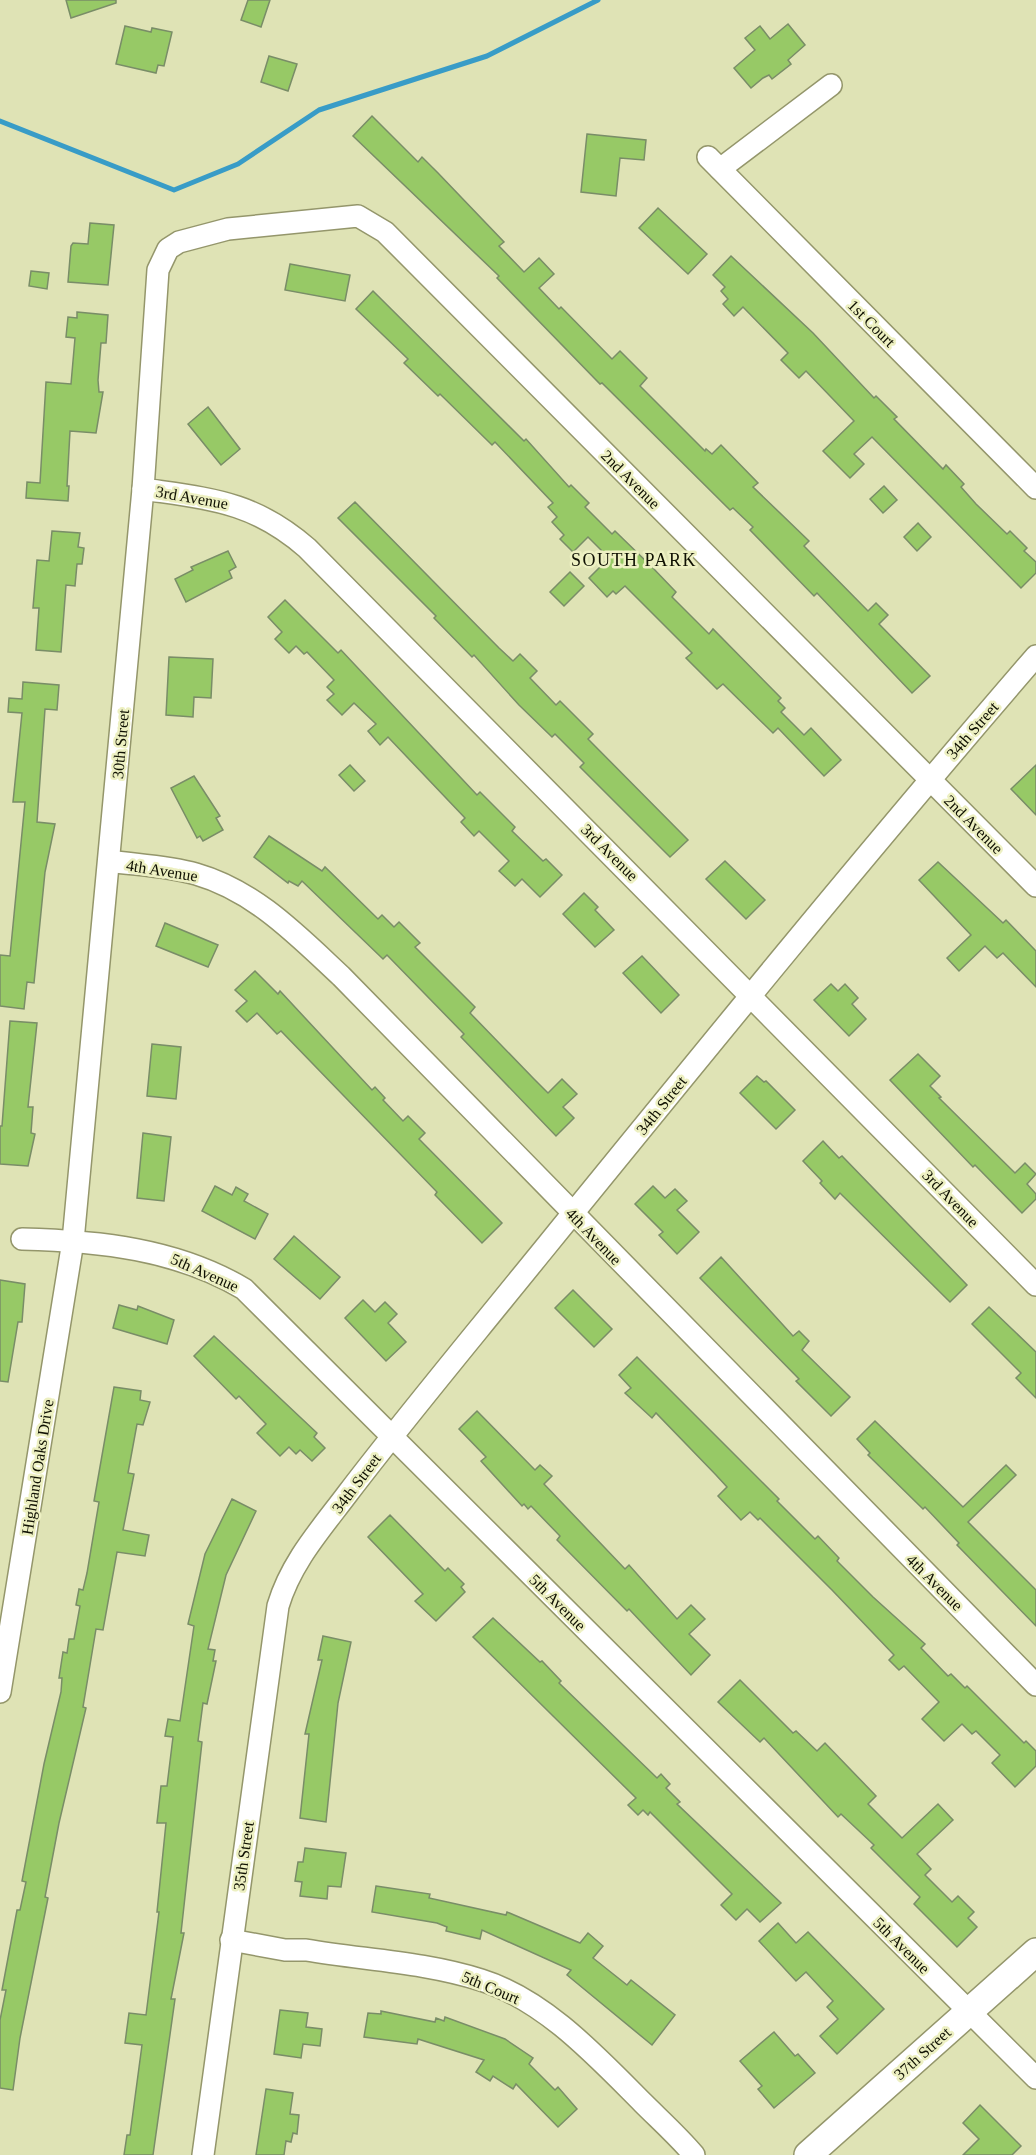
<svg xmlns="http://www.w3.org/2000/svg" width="1036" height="2155" font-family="'Times New Roman',serif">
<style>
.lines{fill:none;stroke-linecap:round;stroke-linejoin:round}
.stream{stroke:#389cc7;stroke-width:5}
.building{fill:#97c966;stroke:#798d67;stroke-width:1.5}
.minor-casing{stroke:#94966b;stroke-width:24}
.tertiary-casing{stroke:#94966b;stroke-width:30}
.minor{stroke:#fff;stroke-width:21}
.tertiary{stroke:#fff;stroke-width:27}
.labels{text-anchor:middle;stroke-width:5;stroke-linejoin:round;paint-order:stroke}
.street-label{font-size:16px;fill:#0f1002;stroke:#edf0c2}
.neighbourhood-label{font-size:18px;letter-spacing:1.5px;fill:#0f1002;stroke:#edf0c2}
</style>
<rect width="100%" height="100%" fill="#dfe3b5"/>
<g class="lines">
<polyline class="stream" points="0,121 174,190 238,164 319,110 487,56 598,0"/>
</g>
<g class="building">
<polygon points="66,0 116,0 116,3 71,18"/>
<polygon points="248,0 270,0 261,27 241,20"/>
<polygon points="788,24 805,45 788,60 791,64 772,79 769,75 763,78 751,88 734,68 755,50 745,38 760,26 770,39"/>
<polygon points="125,26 151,32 152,28 172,32 164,66 158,65 156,73 116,64"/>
<polygon points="269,56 297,64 288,91 261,82"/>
<polygon points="372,116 418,162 422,157 438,173 504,242 499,246 524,272 539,258 554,274 539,288 559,309 561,307 612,359 620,351 647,378 640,386 705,451 706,449 712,454 721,445 758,483 753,487 809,541 804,546 868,611 876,603 888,615 879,624 930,676 912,693 817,593 814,596 750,530 753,527 733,508 730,510 602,383 600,384 497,278 499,276 353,136"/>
<polygon points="587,134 646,140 644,160 620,158 616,196 581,192"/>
<polygon points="658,208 707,254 688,274 639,228"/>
<polygon points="90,223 114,225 108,285 68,282 71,246 73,243 88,244"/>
<polygon points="731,256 813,333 874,398 876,396 897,417 894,419 943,469 946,465 964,484 961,487 976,504 1007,534 1010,531 1027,548 1024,551 1036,562 1036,573 1021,588 872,437 854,454 864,464 850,478 823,451 854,421 806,371 799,378 781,360 788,353 743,307 734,316 723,304 728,299 721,291 725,287 713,275"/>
<polygon points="290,264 350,275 345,301 285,290"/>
<polygon points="31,271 49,273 47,289 29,286"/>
<polygon points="373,291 524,441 526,439 569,487 571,485 589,503 585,507 612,534 615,531 652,567 676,592 672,597 709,634 713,629 781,698 778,701 785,708 781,712 804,735 811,728 841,760 824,776 778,728 773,733 723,684 717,689 686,658 692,653 625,586 616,594 613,591 607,597 589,578 609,558 588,537 573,552 560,539 564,535 552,522 557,517 548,507 553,503 495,442 492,445 440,394 438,396 404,363 408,359 356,309"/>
<polygon points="77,312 108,315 106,343 101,343 98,380 99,392 103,392 96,433 70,431 67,486 69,486 68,501 26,498 27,482 40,483 46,382 71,384 75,338 66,337 68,317 77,318"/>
<polygon points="208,407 240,449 221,465 188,424"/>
<polygon points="884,486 897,500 883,513 870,499"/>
<polygon points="355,502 499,648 513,661 520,654 537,671 530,678 556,705 560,701 593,734 588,739 688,840 670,857 580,767 584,763 555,734 552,737 519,705 474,655 472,657 434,618 436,616 338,518"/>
<polygon points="918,523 931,537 917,551 904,537"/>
<polygon points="52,531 80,533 78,547 84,548 82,564 77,564 75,586 66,585 61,652 36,650 39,608 33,608 37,560 49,561"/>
<polygon points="228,551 236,567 229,571 232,578 186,602 175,579 193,570 191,567"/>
<polygon points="570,572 584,586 564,606 550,592"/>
<polygon points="285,600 338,653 341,650 477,795 480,792 515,827 512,831 543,861 546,859 562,875 540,897 522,879 515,886 499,871 509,861 479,831 474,836 461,822 465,818 388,737 380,745 368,731 376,724 354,703 342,715 327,700 334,694 327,687 334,680 307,652 304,654 296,646 289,653 275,639 282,632 268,617"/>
<polygon points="169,657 213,659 211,698 194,697 193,717 166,715"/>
<polygon points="23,682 59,685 57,710 45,709 37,822 55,824 45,872 34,983 27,982 24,1009 0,1006 0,955 10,956 25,802 13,802 22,713 8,712 9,698 22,699"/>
<polygon points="350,765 365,781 354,791 339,775"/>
<polygon points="1036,765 1036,815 1011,789"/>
<polygon points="194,776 220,816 216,818 223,830 203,841 200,836 197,838 171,788"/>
<polygon points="269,836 322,871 325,867 378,919 382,915 394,927 399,922 420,943 415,947 475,1007 470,1013 534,1079 548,1093 562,1079 577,1094 563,1107 574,1118 556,1136 461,1037 464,1034 387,955 383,959 302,881 298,886 289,881 288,883 254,857"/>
<polygon points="725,861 765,900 746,919 706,879"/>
<polygon points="938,862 1003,923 1006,920 1036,951 1036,987 1003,953 997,958 985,946 959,971 947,958 971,935 919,880"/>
<polygon points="584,893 598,907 595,910 614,930 595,947 563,914"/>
<polygon points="165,923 218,945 208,967 156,946"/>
<polygon points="642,956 679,995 661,1013 623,973"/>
<polygon points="255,971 278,994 280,991 372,1090 375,1087 385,1098 383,1100 403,1121 408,1116 425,1133 419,1139 502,1223 482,1243 435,1195 437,1192 281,1031 277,1034 257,1013 247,1022 236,1011 247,1001 235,990"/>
<polygon points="831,984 838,991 845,984 858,998 852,1004 866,1019 849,1036 814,1000"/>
<polygon points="10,1021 37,1023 28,1107 33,1107 31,1133 35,1134 28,1166 0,1164 0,1126 2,1126"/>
<polygon points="152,1044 181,1047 176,1099 147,1096"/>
<polygon points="918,1054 940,1076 930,1086 941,1097 939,1098 1015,1173 1025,1163 1036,1174 1027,1184 1036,1194 1036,1199 1022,1213 975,1165 973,1167 890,1080"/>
<polygon points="757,1076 764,1082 766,1081 795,1110 776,1129 740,1093"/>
<polygon points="143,1133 171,1137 164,1201 137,1198"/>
<polygon points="823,1141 839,1158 842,1156 967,1285 950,1302 840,1193 835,1199 820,1183 822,1181 803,1161"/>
<polygon points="215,1186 232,1195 236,1187 248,1194 244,1201 268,1214 255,1239 202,1211"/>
<polygon points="653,1186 665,1198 675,1189 687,1201 677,1210 699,1232 677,1254 659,1235 663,1232 635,1204"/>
<polygon points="294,1236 340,1277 320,1299 274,1259"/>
<polygon points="721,1257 793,1336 799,1331 809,1341 802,1350 850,1397 831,1416 796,1381 799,1379 700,1278"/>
<polygon points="0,1280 25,1284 22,1322 18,1322 8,1382 0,1381"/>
<polygon points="573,1290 612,1329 594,1347 555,1308"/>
<polygon points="363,1300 375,1312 385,1302 397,1314 388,1323 406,1342 386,1361 345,1318"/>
<polygon points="119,1305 137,1310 138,1306 174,1320 167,1344 113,1328"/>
<polygon points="989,1307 1036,1352 1036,1398 1016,1378 1021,1373 972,1324"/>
<polygon points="214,1336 317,1433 314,1437 325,1448 312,1461 300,1450 296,1454 289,1447 280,1456 257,1433 266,1424 239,1396 236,1399 194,1356"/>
<polygon points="637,1357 779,1499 777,1501 815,1539 818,1536 839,1558 837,1561 873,1597 925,1644 921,1648 948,1676 951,1674 965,1688 967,1686 1024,1743 1026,1741 1036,1751 1036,1766 1015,1787 992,1763 1000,1755 976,1731 972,1734 962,1724 944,1741 922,1719 939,1702 904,1666 899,1670 889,1660 894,1655 832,1590 760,1518 758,1520 750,1512 741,1520 718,1496 727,1487 716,1475 656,1413 652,1418 625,1393 631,1388 619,1375"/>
<polygon points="114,1387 141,1391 140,1400 150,1402 143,1425 137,1424 128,1473 134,1474 123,1530 149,1535 145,1556 117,1552 103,1630 96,1629 83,1707 86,1708 59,1823 45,1897 48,1898 20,2038 13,2090 0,2088 0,2020 6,1990 2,1990 17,1910 20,1910 26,1882 22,1881 44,1764 61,1692 62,1678 59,1678 63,1652 67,1653 69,1639 74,1639 80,1606 76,1605 79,1589 83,1590 87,1573 99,1502 94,1501"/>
<polygon points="477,1411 535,1470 540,1465 552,1476 544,1484 625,1569 629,1565 677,1619 691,1605 705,1619 689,1634 710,1655 691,1675 629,1609 627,1611 557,1540 560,1536 531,1506 528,1509 524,1504 522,1506 481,1461 486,1457 459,1429"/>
<polygon points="875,1421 963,1507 1006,1465 1016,1475 968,1522 1036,1590 1036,1626 957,1545 959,1543 925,1507 923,1509 868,1455 870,1453 857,1439"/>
<polygon points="232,1499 256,1511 226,1575 208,1649 215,1650 213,1661 216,1661 207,1704 203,1703 198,1741 202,1742 181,1933 184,1933 171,1999 175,1999 153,2155 124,2155 127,2135 130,2135 142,2045 125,2043 129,2013 146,2015 159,1912 157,1912 166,1823 157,1823 161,1786 167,1786 173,1737 165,1736 168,1719 180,1721 194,1626 188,1624 205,1554"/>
<polygon points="390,1515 445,1571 448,1568 464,1584 461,1587 465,1592 436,1621 415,1601 423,1594 368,1537"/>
<polygon points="493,1618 540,1662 542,1661 561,1681 559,1683 657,1778 661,1774 670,1784 666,1788 680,1802 677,1804 781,1903 760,1922 747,1909 736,1920 721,1905 732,1894 650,1812 648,1815 643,1810 638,1815 628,1805 636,1798 473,1637"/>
<polygon points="323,1636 351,1642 338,1703 326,1822 300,1818 309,1734 305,1734 322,1660 318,1660"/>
<polygon points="740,1680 793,1733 796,1731 817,1751 825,1743 876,1796 868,1804 902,1838 938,1804 953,1820 917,1854 931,1869 925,1875 952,1902 958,1896 974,1912 968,1918 977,1927 957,1947 914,1904 920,1897 871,1848 874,1845 841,1814 838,1817 764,1738 760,1742 718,1702"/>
<polygon points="305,1848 346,1853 341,1887 328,1886 327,1899 300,1896 302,1882 295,1881 298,1862 303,1862"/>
<polygon points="376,1886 430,1894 429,1898 506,1915 507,1912 580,1943 588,1933 603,1946 593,1958 627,1985 631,1980 675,2015 652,2045 567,1975 571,1970 482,1930 480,1939 446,1931 447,1927 437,1923 372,1912"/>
<polygon points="778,1923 796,1943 808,1932 884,2009 837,2054 820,2036 838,2019 827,2007 833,2001 806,1972 796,1981 759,1941"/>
<polygon points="280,2010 308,2013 306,2027 322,2029 320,2046 303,2044 301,2058 274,2054"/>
<polygon points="381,2011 435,2022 436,2018 444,2021 445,2017 505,2039 533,2058 529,2064 555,2090 558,2087 577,2109 558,2127 516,2084 513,2089 493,2076 490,2081 476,2072 484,2060 418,2039 417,2044 364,2037 368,2013 381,2014"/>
<polygon points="774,2032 795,2056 798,2054 815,2073 774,2108 758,2089 762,2086 740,2061"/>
<polygon points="266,2089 293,2093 290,2114 299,2115 297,2134 293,2133 291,2142 286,2141 284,2155 256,2155"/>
<polygon points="980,2105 1021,2146 1012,2155 963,2155 979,2139 963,2123"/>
</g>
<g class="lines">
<defs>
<g id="minor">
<polyline points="708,157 1036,488"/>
<polyline points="720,169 831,85"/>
<path d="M 143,489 C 210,499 253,501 307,548 L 1036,1285"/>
<path d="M 109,861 C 137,865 168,866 196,874 C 255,891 297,935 341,976 L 1036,1685"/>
<path d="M 22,1239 C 99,1241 177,1249 244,1289 L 1036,2078"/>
<polyline points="0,1692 73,1241 143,489 158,270 168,249 179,242 228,229 358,216 385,232 1036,886"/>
<path d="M 231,1940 L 285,1950 L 306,1950 C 365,1960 424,1962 481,1980 C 545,2000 597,2057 643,2103 C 660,2120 679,2137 694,2155"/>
<path d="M 203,2155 L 278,1606 C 291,1562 321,1529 348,1493 C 390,1438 434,1384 478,1330 C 662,1104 845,877 1036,656"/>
</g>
<polyline id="tertiary" points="808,2155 1036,1952"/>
</defs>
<use href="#minor" class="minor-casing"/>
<use href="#tertiary" class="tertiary-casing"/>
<use href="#minor" class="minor"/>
<use href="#tertiary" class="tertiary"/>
</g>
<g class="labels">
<g class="street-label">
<text transform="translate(872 323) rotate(45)" y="6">1st Court</text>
<text transform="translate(631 479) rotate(45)" y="6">2nd Avenue</text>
<text transform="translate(192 497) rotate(10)" y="6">3rd Avenue</text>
<text transform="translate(972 730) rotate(-49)" y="6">34th Street</text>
<text transform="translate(120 744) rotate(-85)" y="6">30th Street</text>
<text transform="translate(974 824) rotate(45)" y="6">2nd Avenue</text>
<text transform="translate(610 852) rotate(45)" y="6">3rd Avenue</text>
<text transform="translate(162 870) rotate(9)" y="6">4th Avenue</text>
<text transform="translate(661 1105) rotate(-51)" y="6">34th Street</text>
<text transform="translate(951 1198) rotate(46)" y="6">3rd Avenue</text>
<text transform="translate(594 1236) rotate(46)" y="6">4th Avenue</text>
<text transform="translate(205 1272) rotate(24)" y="6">5th Avenue</text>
<text transform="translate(37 1467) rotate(-81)" y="6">Highland Oaks Drive</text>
<text transform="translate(356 1483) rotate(-53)" y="6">34th Street</text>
<text transform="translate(935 1582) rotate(45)" y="6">4th Avenue</text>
<text transform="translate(558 1602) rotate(45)" y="6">5th Avenue</text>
<text transform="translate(243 1856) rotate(-82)" y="6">35th Street</text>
<text transform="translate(902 1945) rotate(45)" y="6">5th Avenue</text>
<text transform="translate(491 1987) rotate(23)" y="6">5th Court</text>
<text transform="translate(922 2053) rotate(-42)" y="6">37th Street</text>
</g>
<g class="neighbourhood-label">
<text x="634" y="566">SOUTH PARK</text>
</g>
</g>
</svg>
